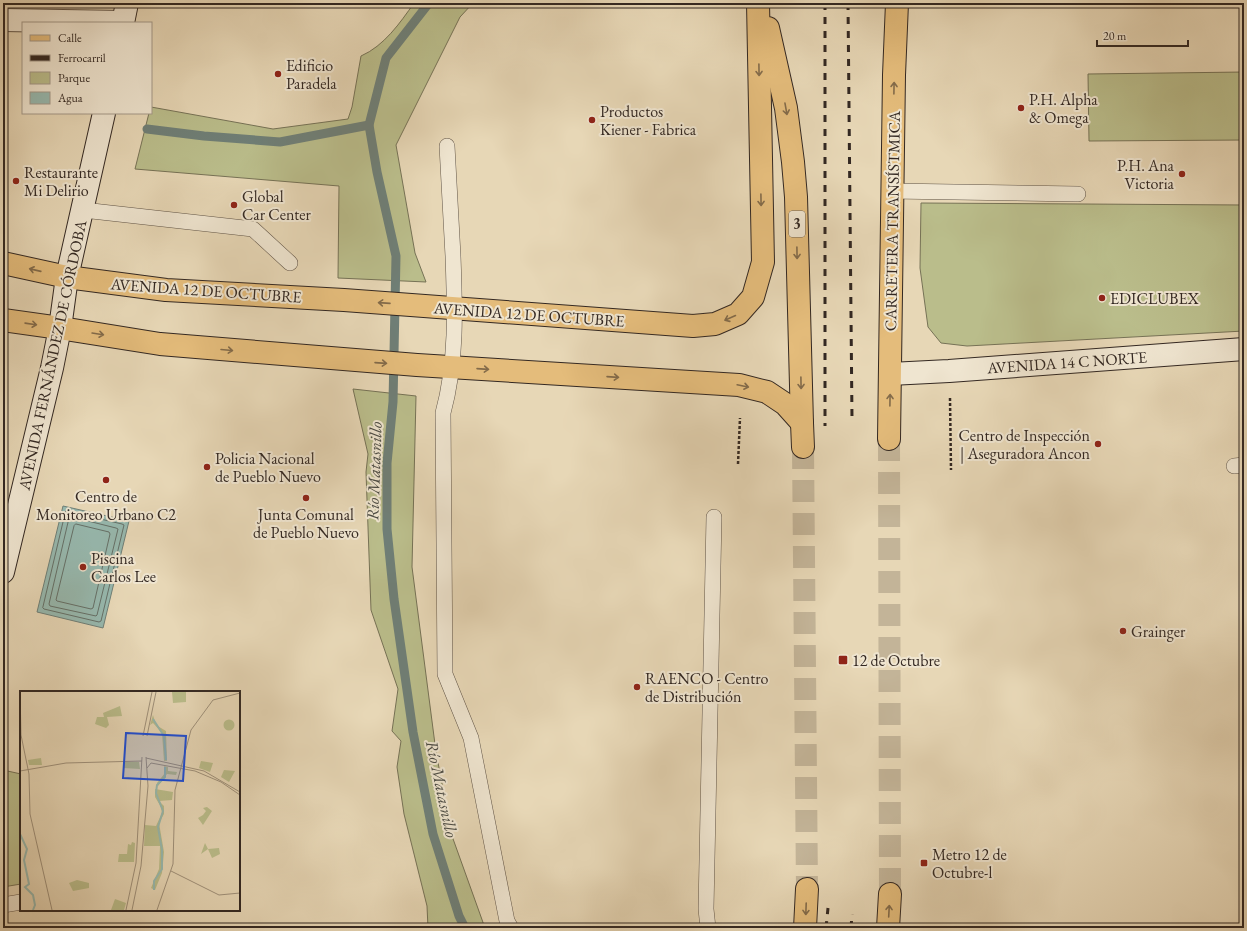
<svg xmlns="http://www.w3.org/2000/svg" width="1247" height="931" font-family="'EB Garamond',serif">
<style>
.green{fill:#babd8b;stroke:#767256}
.water{fill:#97b9af;stroke:#6f7f77}
.lines{fill:none;stroke-linecap:round;stroke-linejoin:round}
.shore{stroke:#657068;stroke-width:1}
.stream{stroke:#6f7f77;stroke-width:9}
.primary-tunnel{stroke:#c3b498;stroke-width:22;stroke-dasharray:22 11;stroke-linecap:butt}
.lane-casing{stroke:#605447;stroke-width:16}
.street-casing{stroke:#605447;stroke-width:24}
.secondary-casing{stroke:#332822;stroke-width:24}
.primary-casing{stroke:#332822;stroke-width:24}
.path{stroke:#332822;stroke-width:2.5;stroke-dasharray:3 2;stroke-linecap:butt}
.lane{stroke:#efe5d0;stroke-width:15}
.street{stroke:#efe5d0;stroke-width:22}
.secondary{stroke:#efe5d0;stroke-width:22}
.primary{stroke:#e4bc7b;stroke-width:22}
.rail{stroke:#332822;stroke-width:3;stroke-dasharray:7 7;stroke-linecap:butt}
.oneway{stroke:#836b4a}
.poi-dot{fill:#8f2418;stroke:#efe5d0;stroke-width:1.5}
.labels{text-anchor:middle;stroke-width:4;stroke-linejoin:round;paint-order:stroke}
.shield{fill:#efe5d0;stroke:#6b6156;stroke-width:1}
.shield-label{font-size:15px;font-weight:bold;fill:#332822}
.poi-label{font-size:16px;fill:#332822;stroke:#efe5d0;text-anchor:start}
.street-label{font-size:16px;fill:#332822;stroke:#efe5d0}
.water-label{font-size:17px;font-style:italic;fill:#4c4c45;stroke:#efe5d0}
.inset-river{fill:none;stroke:#97b9af;stroke-width:2}
.inset-road{fill:none;stroke:#9f917b;stroke-width:1}
.view{fill:#1d4ed8;fill-opacity:0.15;stroke:#1d4ed8;stroke-width:2}
.inset-edge{fill:none;stroke:#332822;stroke-width:2}
</style>
<rect width="100%" height="100%" fill="#e7d7b6"/>
<filter id="stains"><feTurbulence type="fractalNoise" baseFrequency=".005" numOctaves="4"/><feColorMatrix values="0 0 0 0 .2 0 0 0 0 .09 0 0 0 0 .02 0 0 0 .5 -.17"/></filter>
<radialGradient id="worn" r=".72"><stop offset=".6" stop-color="#630" stop-opacity="0"/><stop offset="1" stop-color="#630" stop-opacity=".3"/></radialGradient>
<g class="green">
<path d="M 414,3 L 473,3 L 460,17 L 396,145 L 415,253 L 426,282 L 338,278 L 339,186 L 135,169 L 149,113 L 151,113 L 151,107 L 273,129 L 348,119 L 352,107 L 361,56 C 384,46 400,23 414,3 Z"/>
<polygon points="1244,72 1244,140 1089,141 1088,74"/>
<polygon points="921,203 1244,205 1244,331 967,346 941,343 928,327 920,268"/>
<polygon points="353,389 416,396 412,567 436,752 452,836 485,928 428,928 427,906 404,814 397,767 401,741 392,731 398,689 371,610 366,472 368,454"/>
<polygon points="3,770 21,774 21,884 3,887"/>
</g>
<polygon class="water" points="63,506 129,521 103,628 37,612"/>
<g class="lines">
<g class="shore">
<polygon points="66,511 122,524 124,525 101,621 99,622 44,609 43,608"/>
<polygon points="72,517 116,528 118,529 97,615 96,616 50,606 49,604 69,518"/>
<polygon points="76,524 109,532 110,534 93,608 91,609 57,601 56,600 74,526"/>
</g>
<g class="stream">
<polyline points="429,3 386,58 369,125 377,172 396,256 393,402 387,463 387,529 394,599 413,732 433,834 459,916 465,928"/>
<polyline points="147,129 204,136 280,142 369,125"/>
</g>
<g class="primary-tunnel">
<polyline points="889,439 890,894"/>
<polyline points="803,447 807,889"/>
</g>
<defs>
<g id="lane">
<path d="M 447,146 C 449,183 451,219 453,256 C 455,309 457,362 443,413 L 445,674 L 471,738 L 507,921 L 511,928"/>
<polyline points="892,191 1078,194"/>
<polyline points="83,210 253,229 290,263"/>
<polyline points="1234,466 1244,465"/>
<polyline points="3,905 21,902"/>
<polyline points="708,928 706,909 714,517"/>
</g>
<polyline id="street" points="3,20 123,22"/>
<g id="secondary">
<polyline points="123,23 127,3"/>
<polyline points="890,374 949,371 1244,349"/>
<polyline points="3,572 52,368 60,328 67,277 104,113"/>
</g>
<g id="primary">
<polyline points="768,28 786,108 793,162 796,197 802,423 803,447"/>
<polyline points="3,263 67,277 166,290 344,300 693,326 715,324 738,314 753,297 763,262 758,3"/>
<polyline points="3,320 60,328 160,344 417,365 739,385 767,392 785,404 802,423"/>
<polyline points="889,439 894,75 897,3"/>
<polyline points="805,928 807,889"/>
<polyline points="888,928 890,894"/>
</g>
</defs>
<use href="#lane" class="lane-casing"/>
<use href="#street" class="street-casing"/>
<use href="#secondary" class="secondary-casing"/>
<use href="#primary" class="primary-casing"/>
<g class="path">
<polyline points="950,398 951,470"/>
<polyline points="738,464 740,418"/>
</g>
<use href="#lane" class="lane"/>
<use href="#street" class="street"/>
<use href="#secondary" class="secondary"/>
<use href="#primary" class="primary"/>
<g class="rail">
<polyline points="825,3 825,426"/>
<polyline points="848,3 852,419"/>
<polyline points="826,928 828,908"/>
<polyline points="851,928 852,914"/>
</g>
</g>
<defs><path id="oneway-shaft" d="M-6 0H5M1.5-3L5.5 0L1.5 3" fill="none" stroke-width="1.6" stroke-linecap="round" stroke-linejoin="round"/></defs>
<g class="oneway">
<use href="#oneway-shaft" transform="translate(759 70) rotate(89)"/>
<use href="#oneway-shaft" transform="translate(894 88) rotate(-89)"/>
<use href="#oneway-shaft" transform="translate(786 109) rotate(80)"/>
<use href="#oneway-shaft" transform="translate(761 200) rotate(89)"/>
<use href="#oneway-shaft" transform="translate(797 253) rotate(89)"/>
<use href="#oneway-shaft" transform="translate(35 270) rotate(-167)"/>
<use href="#oneway-shaft" transform="translate(384 303) rotate(-176)"/>
<use href="#oneway-shaft" transform="translate(730 318) rotate(156)"/>
<use href="#oneway-shaft" transform="translate(31 324) rotate(8)"/>
<use href="#oneway-shaft" transform="translate(98 334) rotate(9)"/>
<use href="#oneway-shaft" transform="translate(227 350) rotate(5)"/>
<use href="#oneway-shaft" transform="translate(381 363) rotate(4)"/>
<use href="#oneway-shaft" transform="translate(483 369) rotate(4)"/>
<use href="#oneway-shaft" transform="translate(613 377) rotate(4)"/>
<use href="#oneway-shaft" transform="translate(801 383) rotate(89)"/>
<use href="#oneway-shaft" transform="translate(743 386) rotate(12)"/>
<use href="#oneway-shaft" transform="translate(890 400) rotate(-89)"/>
<use href="#oneway-shaft" transform="translate(806 909) rotate(92)"/>
<use href="#oneway-shaft" transform="translate(889 911) rotate(-87)"/>
</g>
<g class="poi-dot">
<circle cx="278" cy="74" r="4"/>
<circle cx="1021" cy="108" r="4"/>
<circle cx="592" cy="120" r="4"/>
<circle cx="1182" cy="174" r="4"/>
<circle cx="16" cy="181" r="4"/>
<circle cx="234" cy="205" r="4"/>
<circle cx="1102" cy="298" r="4"/>
<circle cx="1098" cy="444" r="4"/>
<circle cx="207" cy="467" r="4"/>
<circle cx="106" cy="480" r="4"/>
<circle cx="306" cy="498" r="4"/>
<circle cx="83" cy="567" r="4"/>
<circle cx="1123" cy="631" r="4"/>
<rect x="838" y="655" width="10" height="10" rx="2"/>
<circle cx="637" cy="687" r="4"/>
<rect x="920" y="859" width="8" height="8" rx="2"/>
</g>
<g class="labels">
<rect class="shield" x="789" y="211" width="16" height="26" rx="3"/>
<g class="shield-label">
<text x="797" y="229">3</text>
</g>
<g class="poi-label">
<text x="286" y="71">Edificio<tspan x="286" dy="18">Paradela</tspan></text>
<text x="1029" y="105">P.H. Alpha<tspan x="1029" dy="18">&amp; Omega</tspan></text>
<text x="600" y="117">Productos<tspan x="600" dy="18">Kiener - Fabrica</tspan></text>
<text x="1174" y="171" text-anchor="end">P.H. Ana<tspan x="1174" dy="18">Victoria</tspan></text>
<text x="24" y="178">Restaurante<tspan x="24" dy="18">Mi Delirio</tspan></text>
<text x="242" y="202">Global<tspan x="242" dy="18">Car Center</tspan></text>
<text x="1110" y="304">EDICLUBEX</text>
<text x="1090" y="441" text-anchor="end">Centro de Inspección<tspan x="1090" dy="18">| Aseguradora Ancon</tspan></text>
<text x="215" y="464">Policia Nacional<tspan x="215" dy="18">de Pueblo Nuevo</tspan></text>
<text x="106" y="502" text-anchor="middle">Centro de<tspan x="106" dy="18">Monitoreo Urbano C2</tspan></text>
<text x="306" y="520" text-anchor="middle">Junta Comunal<tspan x="306" dy="18">de Pueblo Nuevo</tspan></text>
<text x="91" y="564">Piscina<tspan x="91" dy="18">Carlos Lee</tspan></text>
<text x="1131" y="637">Grainger</text>
<text x="852" y="666">12 de Octubre</text>
<text x="645" y="684">RAENCO - Centro<tspan x="645" dy="18">de Distribución</tspan></text>
<text x="932" y="860">Metro 12 de<tspan x="932" dy="18">Octubre-l</tspan></text>
</g>
<g class="street-label">
<text transform="translate(892 221) rotate(-89)" y="6">CARRETERA TRANSÍSTMICA</text>
<text transform="translate(206 290) rotate(4)" y="6">AVENIDA 12 DE OCTUBRE</text>
<text transform="translate(529 314) rotate(4)" y="6">AVENIDA 12 DE OCTUBRE</text>
<text transform="translate(52 355) rotate(-78)" y="6">AVENIDA FERNÁNDEZ DE CÓRDOBA</text>
<text transform="translate(1067 362) rotate(-4)" y="6">AVENIDA 14 C NORTE</text>
</g>
<g class="water-label">
<text transform="translate(374 471) rotate(-88)" y="6">Río Matasnillo</text>
<text transform="translate(442 789) rotate(78)" y="6">Río Matasnillo</text>
</g>
</g>
<g transform="translate(20 691)">
<rect width="220" height="220" fill="#e7d7b6"/>
<path d="M 152,1 L 166,1 L 166,11 L 153,12 ZM 100,15 L 102,25 L 87,26 L 89,34 L 86,37 L 75,33 L 77,26 L 84,26 L 83,22 ZM 133,24 L 136,34 L 146,40 L 147,70 L 144,70 L 142,42 L 133,32 L 130,34 ZM203.5 34a5.5 5.5 0 1 1 11 0a5.5 5.5 0 1 1-11 0ZM 21,67 L 22,74 L 9,74 L 8,69 ZM 181,70 L 193,72 L 190,81 L 179,77 ZM 103,71 L 119,71 L 120,78 L 103,77 ZM 144,75 L 148,76 L 148,80 L 157,81 L 156,84 L 147,83 L 138,95 L 137,92 L 145,82 ZM 204,79 L 215,80 L 209,91 L 201,86 ZM 135,98 L 153,101 L 152,109 L 139,110 L 144,115 L 144,123 L 139,132 L 144,161 L 142,182 L 135,199 L 131,197 L 139,178 L 140,155 L 124,155 L 125,134 L 136,135 L 142,122 L 141,116 L 135,106 ZM 187,116 L 192,120 L 183,134 L 178,127 L 183,124 L 186,120 L 183,117 ZM 112,151 L 115,152 L 114,171 L 98,171 L 99,163 L 107,163 L 108,153 L 111,154 ZM 185,152 L 188,158 L 199,157 L 200,163 L 192,167 L 188,158 L 181,163 ZM 57,189 L 69,192 L 69,197 L 53,200 L 49,192 ZM 95,208 L 106,212 L 104,219 L 91,219 Z" fill="#babd8b"/>
<path class="inset-river" d="M 133,28 L 144,45 L 146,69M 0,143 L 7,158 L 4,169 L 9,193 L 5,196 L 13,204 L 15,214 L 13,219M 134,199 L 134,190 L 142,178 L 142,159 L 138,136 L 143,120 L 136,102 L 137,94 L 145,86 L 145,76"/>
<path class="inset-road" d="M 0,1 L 1,44 L 9,83 L 10,123 L 32,219M 123,45 L 132,1M 127,45 L 136,1M 126,67 L 184,80 L 220,101M 127,77 L 131,72 L 175,80 L 201,91 L 220,104M 0,80 L 46,72 L 122,70M 151,180 L 199,204 L 220,202M 106,219 L 116,172 L 122,66M 112,219 L 121,175 L 128,95 L 126,66M 137,219 L 153,173 L 155,99 L 171,39 L 193,9 L 220,2"/>
<path class="view" d="M 106,42 L 166,45 L 163,90 L 103,87 Z"/>
<rect width="220" height="220" class="inset-edge"/>
</g>
<rect width="1247" height="931" fill="none" stroke="#e7d7b6" stroke-width="16"/>
<rect x="4" y="4" width="1239" height="923" fill="none" stroke="#332822" stroke-width="2"/>
<rect x="8" y="8" width="1231" height="915" fill="none" stroke="#332822"/>
<rect x="22" y="22" width="130" height="92" fill="#efe5d0" stroke="#a4998a"/>
<rect x="30" y="35" width="20" height="6" fill="#e4bc7b" stroke="#a4998a"/>
<text x="58" y="42" font-size="12" fill="#332822">Calle</text>
<rect x="30" y="55" width="20" height="6" fill="#332822" stroke="#a4998a"/>
<text x="58" y="62" font-size="12" fill="#332822">Ferrocarril</text>
<rect x="30" y="72" width="20" height="12" fill="#babd8b" stroke="#a4998a"/>
<text x="58" y="82" font-size="12" fill="#332822">Parque</text>
<rect x="30" y="92" width="20" height="12" fill="#97b9af" stroke="#a4998a"/>
<text x="58" y="102" font-size="12" fill="#332822">Agua</text>
<path d="M1097 40v6h91v-6" fill="none" stroke="#332822" stroke-width="2"/>
<text x="1103" y="40" font-size="12" fill="#332822" stroke="#efe5d0" stroke-width="3" paint-order="stroke">20 m</text>
<rect width="100%" height="100%" filter="url(#stains)"/>
<rect width="100%" height="100%" fill="url(#worn)"/>
</svg>
